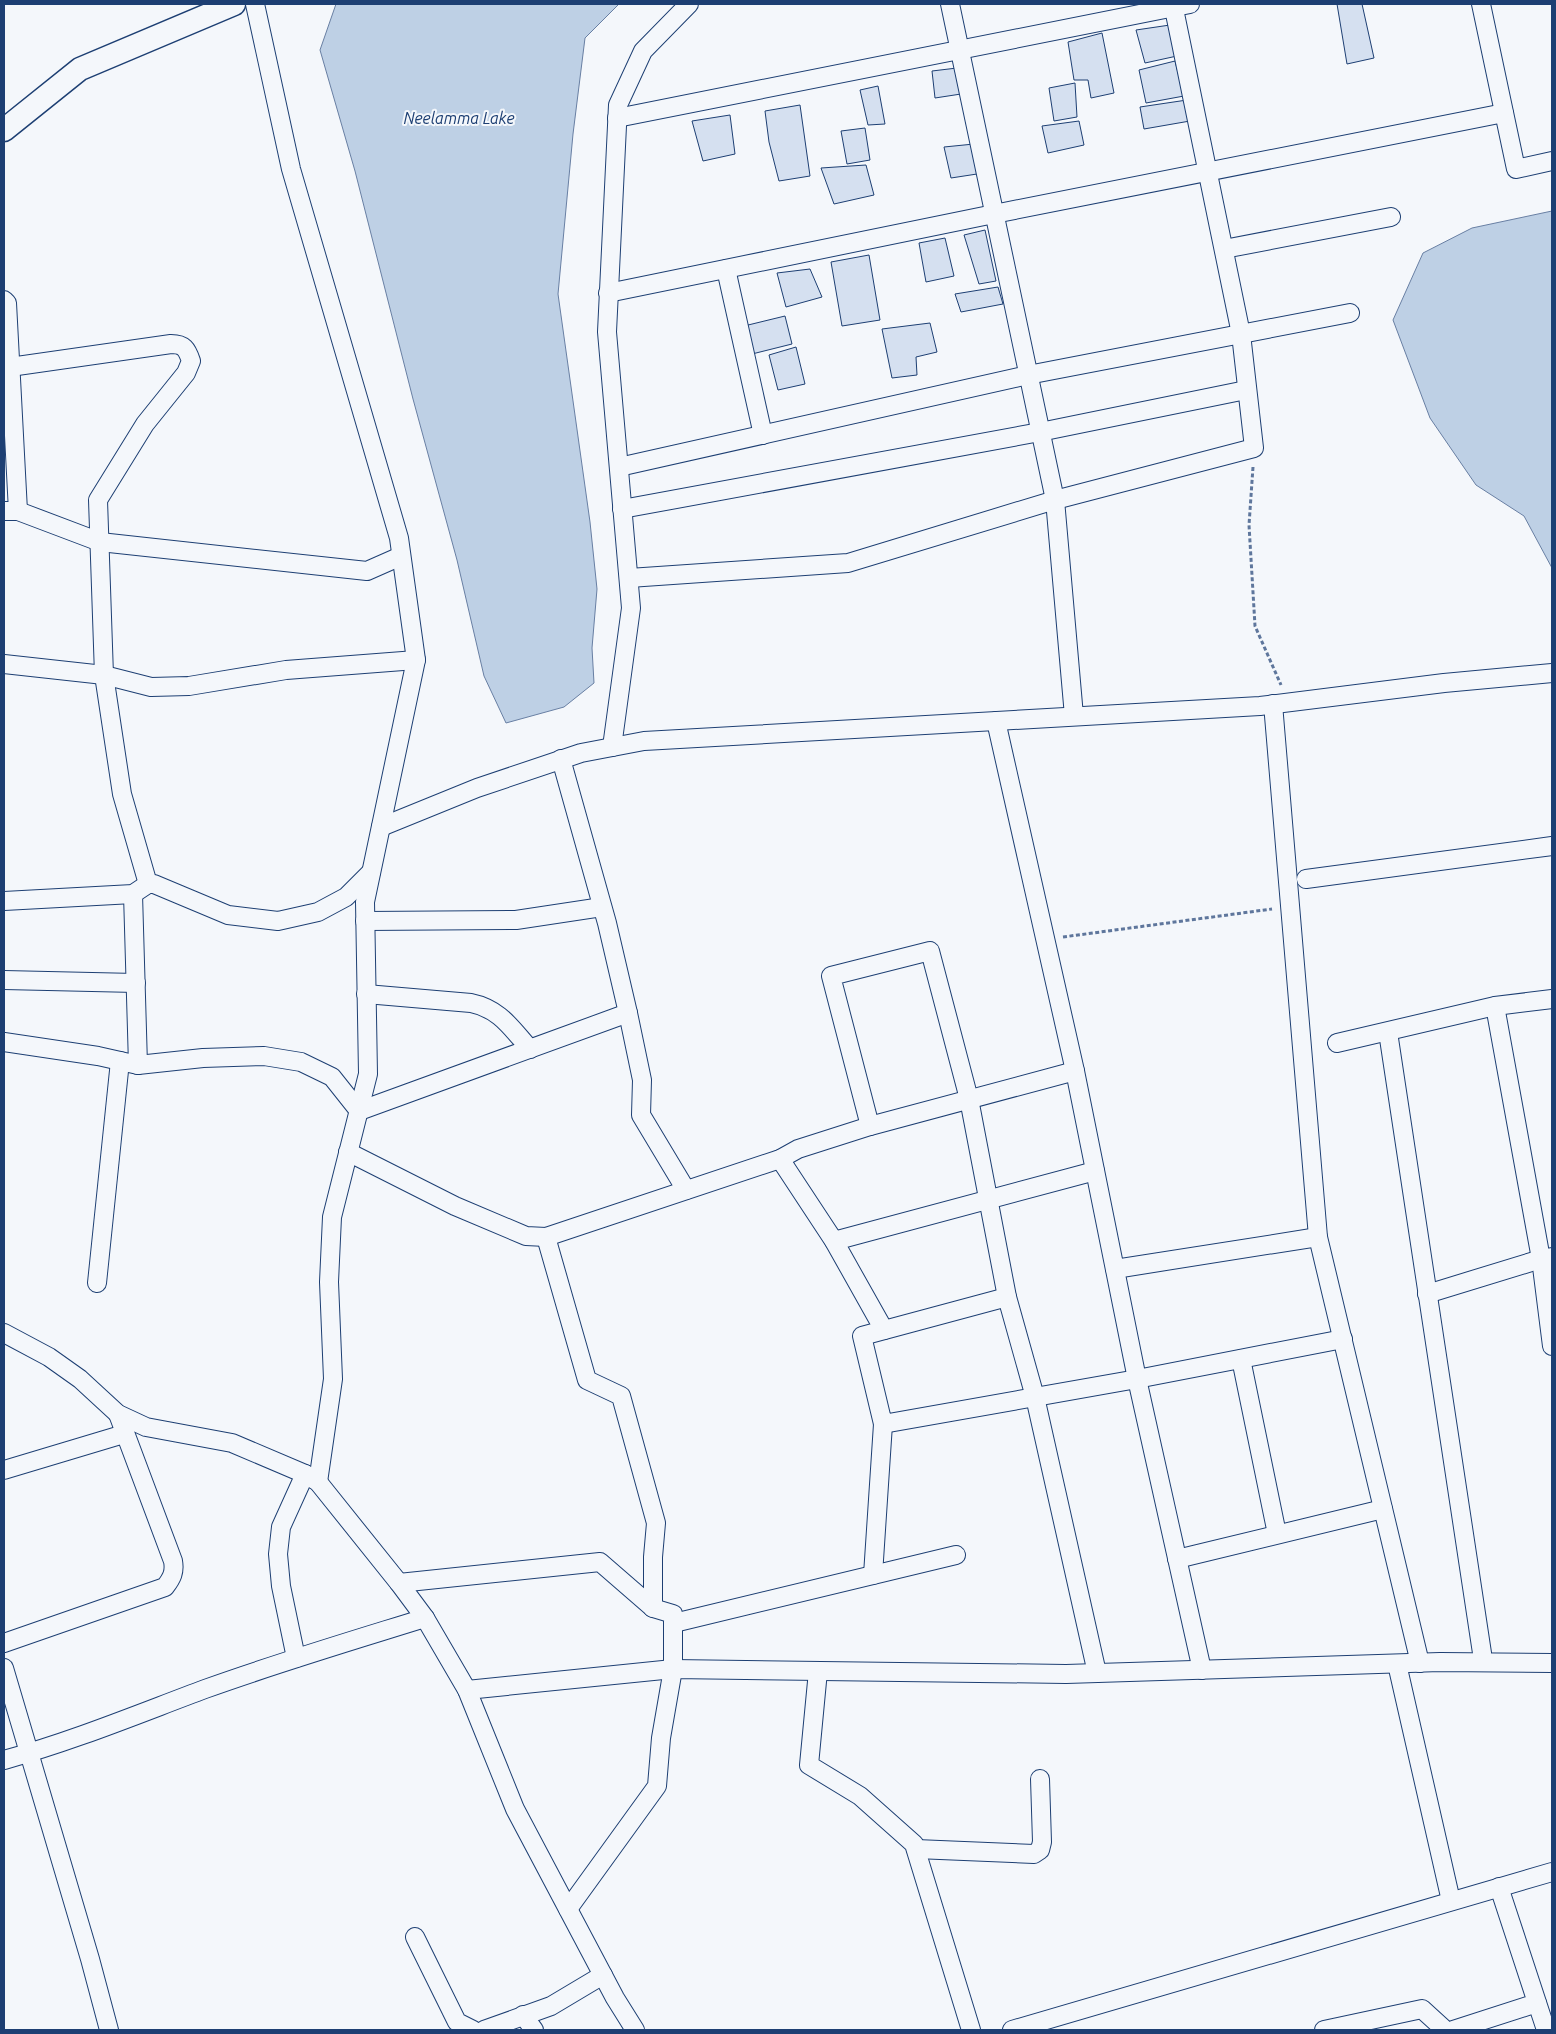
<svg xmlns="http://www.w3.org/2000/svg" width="1556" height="2034" font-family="Ubuntu,sans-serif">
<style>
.water{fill:#bed0e5;stroke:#687fa3}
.building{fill:#d5e0f0;stroke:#1d3f73}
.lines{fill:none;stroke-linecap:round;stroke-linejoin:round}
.minor-casing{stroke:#1d3f73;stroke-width:20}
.tertiary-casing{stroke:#1d3f73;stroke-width:25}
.path{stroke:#5e769c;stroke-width:3;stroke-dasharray:4 2.5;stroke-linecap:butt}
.minor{stroke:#f4f7fb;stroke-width:18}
.tertiary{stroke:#f4f7fb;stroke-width:22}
.labels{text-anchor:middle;stroke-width:4;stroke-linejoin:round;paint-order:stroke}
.water-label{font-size:16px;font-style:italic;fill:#1d3f73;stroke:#f4f7fb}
</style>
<rect width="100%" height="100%" fill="#f4f7fb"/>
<g class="water">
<polygon points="336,4 619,4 585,38 573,134 558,294 590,522 597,589 592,648 594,683 564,707 506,723 484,676 457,560 413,399 355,171 320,50"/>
<polygon points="1552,211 1552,568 1524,516 1476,485 1430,418 1393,320 1423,253 1472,228"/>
</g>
<g class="building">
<polygon points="1337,4 1362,4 1374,58 1347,64"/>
<polygon points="1170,25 1177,56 1145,63 1136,30"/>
<polygon points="1102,33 1114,93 1091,98 1088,80 1074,80 1068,42"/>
<polygon points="1175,61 1184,96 1146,103 1139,70"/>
<polygon points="957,68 961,94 935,98 932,71"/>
<polygon points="1075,83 1077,117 1054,121 1049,88"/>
<polygon points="878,86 885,124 868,125 860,90"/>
<polygon points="1187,100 1190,121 1144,129 1140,107"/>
<polygon points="800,105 810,176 779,181 769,142 765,111"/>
<polygon points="730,115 735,154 703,161 692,121"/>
<polygon points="1079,121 1084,145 1048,153 1042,126"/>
<polygon points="865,128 870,160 847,164 841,131"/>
<polygon points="974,144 977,174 951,178 944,147"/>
<polygon points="866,165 874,195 834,204 821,168"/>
<polygon points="985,230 996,281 979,284 964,235"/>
<polygon points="945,238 954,276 926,282 919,243"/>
<polygon points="869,255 880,320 842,326 831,262"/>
<polygon points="810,269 822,297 786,307 777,273"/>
<polygon points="998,287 1003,304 961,312 955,294"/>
<polygon points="785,316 792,344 752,354 744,326"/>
<polygon points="930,323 937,352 916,357 917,375 892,378 882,329"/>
<polygon points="796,347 805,384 778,390 769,355"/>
</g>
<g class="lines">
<defs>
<g id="minor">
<polyline points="255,4 291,169 399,538 416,660 365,902 368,1074 332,1217 329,1282 333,1379 318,1482"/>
<polyline points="950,4 1055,500 1074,716"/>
<polyline points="1481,4 1516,169 1552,161"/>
<polyline points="617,118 1190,4"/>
<polyline points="1224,249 1391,217"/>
<polyline points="726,269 763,435"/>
<polyline points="608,293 994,214 1504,113"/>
<polyline points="4,300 7,303 18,511"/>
<path d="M 10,367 L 171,344 C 184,344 187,349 191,361 L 186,373 L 145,424 L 98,500 L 104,675 L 122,794 L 148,884"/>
<polyline points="619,467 1028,375 1350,313"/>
<polyline points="622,509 1040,432 1246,390"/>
<polyline points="4,511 18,511 100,542 367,571 401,556"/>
<polyline points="629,578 848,563 1055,500 1254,448 1241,334 1173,4"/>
<polyline points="4,664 104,675 151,687 189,686 286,670 416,660"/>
<polyline points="1273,704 1318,1237 1420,1663"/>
<polyline points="996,721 1075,1071 1137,1379 1202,1670"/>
<polyline points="612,747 631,608 607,332 618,105 643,51 689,4"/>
<polyline points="561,759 607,923 628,1013 642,1080 641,1115 686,1190"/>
<polyline points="381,827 477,788 581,753 644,741 1260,706 1444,683 1552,673"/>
<polyline points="1306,879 1552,846"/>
<polyline points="4,901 133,894 148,884 154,884 228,915 278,921 318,912 346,897 371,872"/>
<polyline points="365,921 516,920 602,907"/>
<polyline points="4,980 136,983"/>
<path d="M 366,994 L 471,1003 C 500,1009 511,1028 530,1049"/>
<polyline points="1495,1006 1541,1259 1552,1346"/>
<polyline points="1388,1032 1482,1653"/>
<polyline points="4,1042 98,1056 138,1065 133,894"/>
<polyline points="1337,1043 1495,1006 1552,999"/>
<polyline points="138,1065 203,1058 264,1056 301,1062 332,1077 359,1111 628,1013"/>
<polyline points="870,1126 831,976 930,951 969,1099 1007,1297 1035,1397 1097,1673"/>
<polyline points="348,1152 455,1206 526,1236 546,1237 780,1159 798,1149 870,1126 1075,1071"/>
<polyline points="780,1159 834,1241 884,1330"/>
<polyline points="546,1237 587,1380 621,1396 656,1523 653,1557 653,1608 673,1614 673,1669 661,1738 657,1786 568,1909"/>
<polyline points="834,1241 1095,1171"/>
<polyline points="1115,1269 1318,1237"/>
<polyline points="97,1283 120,1061"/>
<polyline points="1427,1294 1541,1259 1552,1257"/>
<polyline points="1007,1297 862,1336 883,1424 1137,1379 1343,1339"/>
<polyline points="4,1333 49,1357 80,1379 118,1414 146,1427 232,1443 305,1474 318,1482 399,1583 425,1618 467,1690 515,1809 615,1998 635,2030"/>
<polyline points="1241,1359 1277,1534"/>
<polyline points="4,1470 124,1434"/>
<polyline points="1177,1559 1383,1509"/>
<polyline points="873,1575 883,1424"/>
<polyline points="399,1583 600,1562 653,1608"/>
<polyline points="674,1623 956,1555"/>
<path d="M 4,1643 L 165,1587 C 172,1578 175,1572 173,1561 L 118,1414"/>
<polyline points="296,1658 281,1586 278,1554 281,1527 305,1474"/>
<polyline points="1397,1664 1451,1901"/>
<polyline points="4,1668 90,1959 109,2030"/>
<polyline points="818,1671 809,1765 860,1796 914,1844 971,2030"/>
<polyline points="467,1690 673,1669 1066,1674 1440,1662 1552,1663"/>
<path d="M 4,1760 C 73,1741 138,1714 205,1689 C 277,1663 351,1641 425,1618"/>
<polyline points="916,1849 1034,1854 1040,1850 1042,1842 1040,1779"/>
<polyline points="1499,1887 1546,2030"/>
<polyline points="415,1937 457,2022 473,2030"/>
<polyline points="523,2015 534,2030"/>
<polyline points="484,2030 551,2006 603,1975"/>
<polyline points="1012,2030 1552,1872"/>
<polyline points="1324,2030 1422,2009 1445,2030"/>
<polyline points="1453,2030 1537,2003"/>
</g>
<polyline id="tertiary" points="4,130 80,69 234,4"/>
</defs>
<use href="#minor" class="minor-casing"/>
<use href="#tertiary" class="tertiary-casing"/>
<g class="path">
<polyline points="1253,467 1249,525 1255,626 1281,685"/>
<polyline points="1063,937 1272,909"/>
</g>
<use href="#minor" class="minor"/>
<use href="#tertiary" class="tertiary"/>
</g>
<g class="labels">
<g class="water-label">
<text x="459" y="124">Neelamma Lake</text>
</g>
</g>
<rect width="1556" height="2034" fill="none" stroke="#1d3f73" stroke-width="10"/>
</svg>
